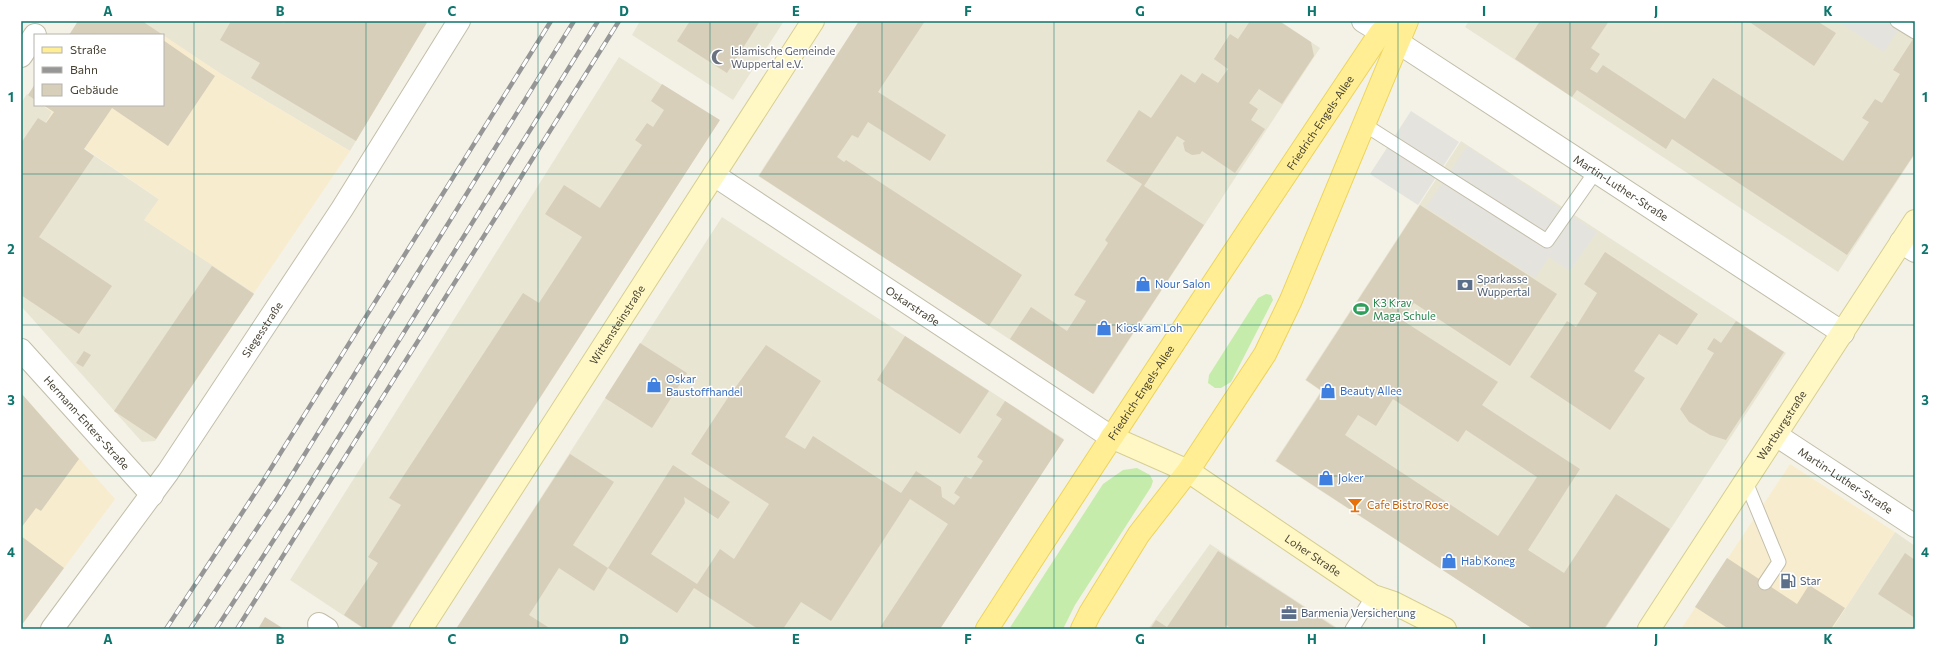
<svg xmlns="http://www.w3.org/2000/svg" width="1936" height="650" font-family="Commissioner,sans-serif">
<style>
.residential{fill:#e9e5d3}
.commercial{fill:#f8eccf}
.grass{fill:#c6ecab}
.parking{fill:#e5e3de}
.building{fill:#d7cfba;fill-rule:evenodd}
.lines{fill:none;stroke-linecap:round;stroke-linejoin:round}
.lane-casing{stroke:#c3beaa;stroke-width:15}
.street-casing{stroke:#c3beaa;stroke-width:24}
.secondary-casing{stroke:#d7ce91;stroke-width:24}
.primary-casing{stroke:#edd45a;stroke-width:24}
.lane{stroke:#fff;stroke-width:13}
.street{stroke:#fff;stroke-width:22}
.secondary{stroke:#fff8c5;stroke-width:22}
.primary{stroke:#ffee94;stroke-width:22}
.rail-casing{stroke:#969696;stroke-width:4.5}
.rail{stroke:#fff;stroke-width:3;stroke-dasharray:9;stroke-linecap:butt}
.grid{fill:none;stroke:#0f766e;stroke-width:1;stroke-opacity:0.55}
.labels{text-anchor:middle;stroke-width:3;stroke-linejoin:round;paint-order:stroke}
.worship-label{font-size:11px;fill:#5b616d;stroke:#fff;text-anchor:start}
.street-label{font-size:11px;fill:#474234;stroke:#fff}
.service-label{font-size:11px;fill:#4e5e75;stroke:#fff;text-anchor:start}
.shop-label{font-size:11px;fill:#366cbe;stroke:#fff;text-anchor:start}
.leisure-label{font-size:11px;fill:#27864d;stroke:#fff;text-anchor:start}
.food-label{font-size:11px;fill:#c56008;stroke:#fff;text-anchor:start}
.neatline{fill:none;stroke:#0f766e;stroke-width:1.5}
.grid-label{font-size:13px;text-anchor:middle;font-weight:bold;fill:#0f766e}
</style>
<rect width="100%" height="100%" fill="#f4f2e6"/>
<g class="residential">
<polygon points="141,21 427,21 350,151 221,74"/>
<polygon points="640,21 784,21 733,100 632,35"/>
<polygon points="859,21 1280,21 1320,48 1094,394 758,176"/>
<polygon points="1469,21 1915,21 1915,154 1838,272 1465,27"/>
<polygon points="619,57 719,121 391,629 364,629 290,580"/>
<polygon points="27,94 35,100 35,105 42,105 52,112 46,123 160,200 145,220 254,293 155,441 142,442 21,306 21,103"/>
<polygon points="1461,141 1786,353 1605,629 1533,629 1275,461 1321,391 1305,380"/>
<polygon points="722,217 1064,439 940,629 456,629"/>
<polygon points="1895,532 1915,546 1915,629 1832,629"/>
<polygon points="1210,544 1339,629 1148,629"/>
</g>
<g class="commercial">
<polygon points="163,35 221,74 350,151 254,293 144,220 159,199 46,122 52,112 42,105 163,105"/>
<polygon points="21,393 115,499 21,626"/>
<polygon points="1790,464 1895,532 1832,629 1681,629"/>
</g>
<g class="grass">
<polygon points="1266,294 1271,295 1273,300 1231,382 1221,388 1215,388 1208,383 1209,375 1258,298"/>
<polygon points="1137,468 1150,475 1153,481 1151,487 1075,605 1063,629 1009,629 1103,484 1123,470"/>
</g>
<g class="parking">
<polygon points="1837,21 1904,21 1884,52"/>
<polygon points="1411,111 1459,142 1418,205 1370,174"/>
<polygon points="1467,146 1597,232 1570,271 1549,257 1535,278 1426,207"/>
</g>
<g class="building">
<polygon points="78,21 142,21 163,35 69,35"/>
<polygon points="231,21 279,21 284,23 285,21 428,21 356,141 251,78 260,63 220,40"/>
<polygon points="690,21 760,21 727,73 677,41"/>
<polygon points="859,21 925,21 878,92 946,135 930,161 868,122 858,138 852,135 837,157 844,162 846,160 1022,275 989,326 759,176"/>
<polygon points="1250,21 1279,21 1311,42 1314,56 1282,104 1259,89 1249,103 1258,109 1251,120 1265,129 1235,173 1202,151 1200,154 1192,155 1185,151 1183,143 1185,141 1177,136 1144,186 1204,225 1093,394 1010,339 1031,307 1067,331 1086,301 1074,295 1108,243 1105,240 1142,184 1106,161 1139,110 1151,118 1181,74 1195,83 1202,73 1218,83 1228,69 1214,59 1230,34 1238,39"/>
<polygon points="1540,21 1609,21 1591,48 1600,54 1590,69 1597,73 1603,65 1685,119 1713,78 1843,161 1869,122 1862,118 1875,99 1882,103 1900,74 1893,70 1915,36 1915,153 1847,255 1672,139 1666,149 1577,90 1572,97 1515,59"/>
<polygon points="1748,21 1817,21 1836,33 1814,66"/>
<polygon points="163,40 215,76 168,146 112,108 84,149 94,156 39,237 112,286 79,334 21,295 21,143 38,118 46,123 54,112 43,105 163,105"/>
<polygon points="35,84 35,100 28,95"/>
<polygon points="662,84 720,120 390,629 365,629 344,615 378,563 368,557 401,505 389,498 523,293 539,303 582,237 545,214 564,185 600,208 642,145 635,140 647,123 653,127 664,110 651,101"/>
<path d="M 1420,205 L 1557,294 L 1510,366 L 1414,303 L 1402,320 L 1498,382 L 1482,405 L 1580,469 L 1528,550 L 1564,573 L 1616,494 L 1670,529 L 1604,629 L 1533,629 L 1276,461 L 1322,391 L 1306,380 ZM 1393,399 L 1458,442 L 1466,430 L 1537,477 L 1498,536 L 1345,435 L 1358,415 L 1376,426 Z"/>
<polygon points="1605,252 1698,314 1677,345 1659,334 1634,371 1645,378 1610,430 1530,377 1567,321 1576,327 1597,293 1584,284"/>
<polygon points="212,266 254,294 156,439 114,411"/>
<polygon points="1736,321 1784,352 1726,440 1710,435 1689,422 1680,409 1714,353 1707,349 1714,338 1721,343"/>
<polygon points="905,336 989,391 960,434 877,380"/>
<polygon points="640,343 687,373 652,428 605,398"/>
<polygon points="766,345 821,381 785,437 805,449 813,436 901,493 916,471 941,487 942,497 954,505 960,497 954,493 965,476 971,479 983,461 977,457 1002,419 996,415 1005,401 1064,440 940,629 879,629 948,524 910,499 831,621 801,602 783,629 758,629 694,588 677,613 608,568 673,465 730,502 718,519 684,497 685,503 651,554 697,584 720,549 734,559 769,504 691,454 727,399"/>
<polygon points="84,351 91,355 83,367 76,363"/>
<polygon points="21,393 79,459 41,511 36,508 21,528"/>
<polygon points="570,454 614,482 573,545 608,568 594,591 559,568 529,615 551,629 456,629"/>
<polygon points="21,536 64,568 21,626"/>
<polygon points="1218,551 1289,597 1337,629 1232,629 1226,625 1224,629 1150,629 1156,620 1167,627"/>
<polygon points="1905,553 1915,560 1915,618 1878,594"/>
<polygon points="1727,558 1797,604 1809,585 1845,608 1831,629 1729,629 1695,607"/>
<polygon points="265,617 284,629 258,629"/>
</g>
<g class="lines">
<defs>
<g id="lane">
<polyline points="1897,21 1915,32"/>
<polyline points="1365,125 1547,241 1596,171"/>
<polyline points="1746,482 1779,562 1765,583"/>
<polyline points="1352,629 1373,596"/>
</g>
<g id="street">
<polyline points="1363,21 1381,32"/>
<path id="s1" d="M 1399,43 L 1843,333"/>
<polyline points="21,56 35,35"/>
<path id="s2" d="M 714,175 L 1111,437"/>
<polyline points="1901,242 1915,251"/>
<path id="s3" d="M 21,350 L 152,495"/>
<path id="s4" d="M 1776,435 L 1915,526"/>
<polyline points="319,624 327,629"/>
<path id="s5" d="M 52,629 L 168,472 L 342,209 L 459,21"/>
</g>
<g id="secondary">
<path id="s6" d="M 1111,437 L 1188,471 L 1373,596 L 1394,603 L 1445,629"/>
<path id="s7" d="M 421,629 L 813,21"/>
<path id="s8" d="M 1649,629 L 1915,221"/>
</g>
<g id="primary">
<path id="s9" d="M 987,629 C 1116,429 1248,230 1381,32 L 1393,21"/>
<polyline points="1082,629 1090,613 1139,534 1188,471 1265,354 1291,300 1407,21"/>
</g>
</defs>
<use href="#lane" class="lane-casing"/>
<use href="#street" class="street-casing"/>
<use href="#secondary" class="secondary-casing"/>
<use href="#primary" class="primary-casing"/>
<use href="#lane" class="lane"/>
<use href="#street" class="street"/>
<use href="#secondary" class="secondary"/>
<use href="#primary" class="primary"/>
<defs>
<g id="rail">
<polyline points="166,629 263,481 551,21"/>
<polyline points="190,629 280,494 574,21"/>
<polyline points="216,629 297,504 598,21"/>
<polyline points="237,629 619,21"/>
</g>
</defs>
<use href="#rail" class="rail-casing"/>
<use href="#rail" class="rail"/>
</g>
<path class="grid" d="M 194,21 L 194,629M 366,21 L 366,629M 538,21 L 538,629M 710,21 L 710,629M 882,21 L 882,629M 1054,21 L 1054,629M 1226,21 L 1226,629M 1398,21 L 1398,629M 1570,21 L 1570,629M 1742,21 L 1742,629M 21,174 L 1915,174M 21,325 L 1915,325M 21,476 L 1915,476"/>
<defs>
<symbol id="mosque-bare" viewBox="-9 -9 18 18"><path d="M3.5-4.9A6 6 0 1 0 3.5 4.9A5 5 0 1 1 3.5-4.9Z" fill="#6b7280" stroke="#fff" stroke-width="2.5" paint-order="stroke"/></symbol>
<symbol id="shop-bare" viewBox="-9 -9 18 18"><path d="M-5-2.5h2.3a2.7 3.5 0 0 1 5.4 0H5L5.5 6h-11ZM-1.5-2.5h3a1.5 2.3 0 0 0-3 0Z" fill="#3f7fe0" stroke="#fff" stroke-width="2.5" paint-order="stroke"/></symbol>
<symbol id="bank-bare" viewBox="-9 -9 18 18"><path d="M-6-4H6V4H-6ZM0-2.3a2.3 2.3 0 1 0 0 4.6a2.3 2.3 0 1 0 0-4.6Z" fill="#5c6f8a" stroke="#fff" stroke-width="2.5" paint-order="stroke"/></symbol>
<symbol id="stadium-bare" viewBox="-9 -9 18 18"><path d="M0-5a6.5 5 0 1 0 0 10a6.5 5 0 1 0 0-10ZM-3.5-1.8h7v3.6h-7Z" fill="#2e9e5b" stroke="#fff" stroke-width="2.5" paint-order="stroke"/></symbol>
<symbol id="bar-bare" viewBox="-9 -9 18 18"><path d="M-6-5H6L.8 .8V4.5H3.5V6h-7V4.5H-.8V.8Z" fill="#e8710a" stroke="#fff" stroke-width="2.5" paint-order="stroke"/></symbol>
<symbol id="fuel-bare" viewBox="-9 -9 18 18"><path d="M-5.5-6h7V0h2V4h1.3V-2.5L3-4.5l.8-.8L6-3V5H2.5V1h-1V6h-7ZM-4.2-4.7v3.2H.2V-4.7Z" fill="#5c6f8a" stroke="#fff" stroke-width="2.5" paint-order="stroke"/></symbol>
<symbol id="office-bare" viewBox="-9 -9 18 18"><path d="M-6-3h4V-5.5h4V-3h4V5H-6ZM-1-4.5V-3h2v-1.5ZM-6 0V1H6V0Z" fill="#5c6f8a" stroke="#fff" stroke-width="2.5" paint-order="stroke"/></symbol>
</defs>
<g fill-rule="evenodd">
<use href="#mosque-bare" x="708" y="46" width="22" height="22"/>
<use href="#shop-bare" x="1132" y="273" width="22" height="22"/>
<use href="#bank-bare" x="1454" y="274" width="22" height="22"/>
<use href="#stadium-bare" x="1350" y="298" width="22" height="22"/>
<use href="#shop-bare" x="1093" y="317" width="22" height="22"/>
<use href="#shop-bare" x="643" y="374" width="22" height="22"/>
<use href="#shop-bare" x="1317" y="380" width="22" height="22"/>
<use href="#shop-bare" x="1315" y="467" width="22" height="22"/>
<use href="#bar-bare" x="1344" y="494" width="22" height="22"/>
<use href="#shop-bare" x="1438" y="550" width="22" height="22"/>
<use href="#fuel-bare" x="1777" y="570" width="22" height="22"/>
<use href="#office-bare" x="1278" y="602" width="22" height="22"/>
</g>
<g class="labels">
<g class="worship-label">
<text x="731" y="55">Islamische Gemeinde<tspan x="731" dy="13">Wuppertal e.V.</tspan></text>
</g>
<g class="street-label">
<text dy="4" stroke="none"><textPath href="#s9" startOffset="606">Friedrich-Engels-Allee</textPath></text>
<text dy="4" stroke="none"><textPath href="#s1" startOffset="265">Martin-Luther-Straße</textPath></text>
<text dy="4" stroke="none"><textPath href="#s2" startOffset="238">Oskarstraße</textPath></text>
<text dy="4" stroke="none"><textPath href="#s7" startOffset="362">Wittensteinstraße</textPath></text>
<text dy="4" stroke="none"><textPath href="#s5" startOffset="366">Siegesstraße</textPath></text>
<text dy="4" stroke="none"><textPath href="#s9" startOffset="282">Friedrich-Engels-Allee</textPath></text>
<text dy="4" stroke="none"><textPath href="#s3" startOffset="98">Hermann-Enters-Straße</textPath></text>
<text dy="4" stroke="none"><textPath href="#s8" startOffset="243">Wartburgstraße</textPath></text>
<text dy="4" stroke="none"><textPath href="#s4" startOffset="83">Martin-Luther-Straße</textPath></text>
<text dy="4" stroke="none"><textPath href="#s6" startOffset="235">Loher Straße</textPath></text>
</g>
<g class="service-label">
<text x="1477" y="283">Sparkasse<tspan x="1477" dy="13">Wuppertal</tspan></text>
<text x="1800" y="585">Star</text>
<text x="1301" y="617">Barmenia Versicherung</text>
</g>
<g class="shop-label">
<text x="1155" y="288">Nour Salon</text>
<text x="1116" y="332">Kiosk am Loh</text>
<text x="666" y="383">Oskar<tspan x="666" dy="13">Baustoffhandel</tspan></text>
<text x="1340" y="395">Beauty Allee</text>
<text x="1338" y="482">Joker</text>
<text x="1461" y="565">Hab Koneg</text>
</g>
<g class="leisure-label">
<text x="1373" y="307">K3 Krav<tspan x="1373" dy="13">Maga Schule</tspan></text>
</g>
<g class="food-label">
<text x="1367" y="509">Cafe Bistro Rose</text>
</g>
</g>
<rect width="1936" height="650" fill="none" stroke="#ffffff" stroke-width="44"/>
<rect x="34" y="34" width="130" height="72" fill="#ffffff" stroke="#b5b3ae"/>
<rect x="42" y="47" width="20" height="6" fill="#ffee94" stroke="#b5b3ae"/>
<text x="70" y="54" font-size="12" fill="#474234">Straße</text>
<rect x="42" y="67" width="20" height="6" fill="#969696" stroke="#b5b3ae"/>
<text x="70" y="74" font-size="12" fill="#474234">Bahn</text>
<rect x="42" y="84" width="20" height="12" fill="#d7cfba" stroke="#b5b3ae"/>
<text x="70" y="94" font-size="12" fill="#474234">Gebäude</text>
<rect x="22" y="22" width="1892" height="606" class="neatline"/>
<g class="grid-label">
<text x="108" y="16">A</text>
<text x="280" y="16">B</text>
<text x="452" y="16">C</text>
<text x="624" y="16">D</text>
<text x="796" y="16">E</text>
<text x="968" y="16">F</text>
<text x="1140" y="16">G</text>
<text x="1312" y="16">H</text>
<text x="1484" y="16">I</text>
<text x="1656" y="16">J</text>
<text x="1828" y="16">K</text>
<text x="11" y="102">1</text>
<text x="1925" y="102">1</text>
<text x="11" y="254">2</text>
<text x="1925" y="254">2</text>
<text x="11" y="405">3</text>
<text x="1925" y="405">3</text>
<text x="11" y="557">4</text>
<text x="1925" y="557">4</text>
<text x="108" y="644">A</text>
<text x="280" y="644">B</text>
<text x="452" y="644">C</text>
<text x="624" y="644">D</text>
<text x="796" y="644">E</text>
<text x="968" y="644">F</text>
<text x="1140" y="644">G</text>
<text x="1312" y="644">H</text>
<text x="1484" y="644">I</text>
<text x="1656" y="644">J</text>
<text x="1828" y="644">K</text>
</g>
</svg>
